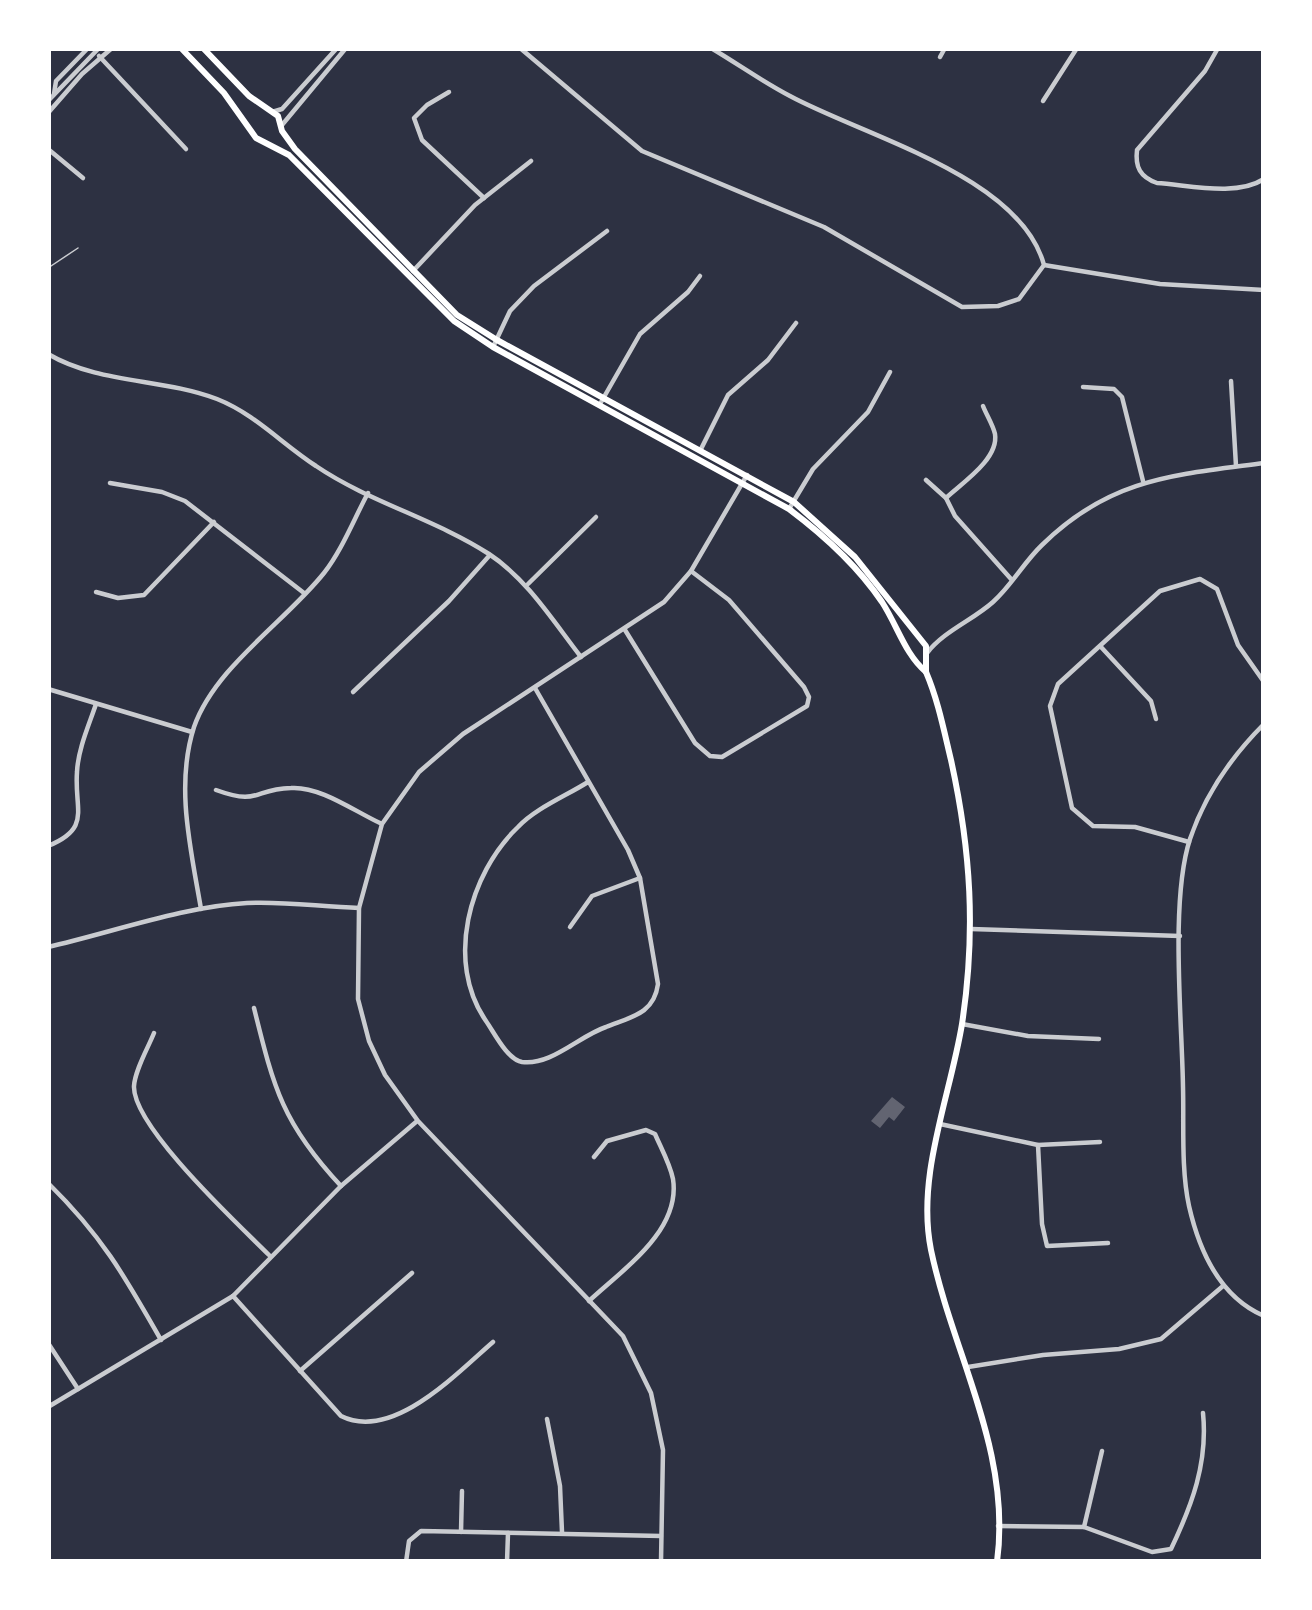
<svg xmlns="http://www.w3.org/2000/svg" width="1312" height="1610" font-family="'Golos Text',sans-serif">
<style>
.building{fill:#626471}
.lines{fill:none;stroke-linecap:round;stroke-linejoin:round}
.service{stroke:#caccd0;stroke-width:1.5}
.minor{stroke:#caccd0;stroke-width:4.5}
.tertiary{stroke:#caccd0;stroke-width:4.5}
.secondary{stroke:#fff;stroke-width:6}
</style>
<rect width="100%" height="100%" fill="#2d3142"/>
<polygon class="building" points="892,1097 905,1107 894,1121 889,1117 880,1128 871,1121"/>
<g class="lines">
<polyline class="service" points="48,268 78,248"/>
<g class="minor">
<path d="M 520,48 L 642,151 L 824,227 L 962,307 L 998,306 L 1019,299 L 1044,265 C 1020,176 864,136 790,96 C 763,82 738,64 711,48"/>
<path d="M 1218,48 L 1205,71 L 1137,150 C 1135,167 1140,177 1157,183 C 1189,185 1236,197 1264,179"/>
<polyline points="99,56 186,149"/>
<polyline points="940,57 945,48"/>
<polyline points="449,92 427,105 414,118 422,140 484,198"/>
<polyline points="54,94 56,81 88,48"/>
<polyline points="1043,101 1077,48"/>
<polyline points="48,149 83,178"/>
<polyline points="1044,265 1160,284 1264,290"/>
<polyline points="413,271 475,205 531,161"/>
<polyline points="493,347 510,311 534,286 607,231"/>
<path d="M 48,354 C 99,384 162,378 217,399 C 255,414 282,444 316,466 C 369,502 435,519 489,554 C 527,579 553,621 581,657"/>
<polyline points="1231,381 1236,466"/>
<polyline points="1083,387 1114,389 1122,397 1143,481"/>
<polyline points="600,404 640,334 688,292 700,276"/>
<polyline points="700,451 728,395 768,360 796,323"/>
<polyline points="926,480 946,498 955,516 1011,579"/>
<polyline points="110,483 162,492 185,501 304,593"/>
<path d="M 946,498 C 962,483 999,459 995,434 C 993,425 986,414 983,406"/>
<polyline points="789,509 813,469 868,412 890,372"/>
<polyline points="528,584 596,517"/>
<polyline points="96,592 118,598 144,595 214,522"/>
<polyline points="625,630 695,743 710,756 722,757 807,706 809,697 804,687 729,600 691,571"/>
<polyline points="1101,647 1151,701 1156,719"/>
<path d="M 535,688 L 628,850 L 640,878 L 658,984 C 654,1014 631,1017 606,1027 C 579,1036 551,1066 522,1062 C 507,1059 495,1034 486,1021 C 445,962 469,874 518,827 C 536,808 566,796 588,782"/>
<polyline points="48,689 192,732"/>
<polyline points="353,692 449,601 489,556"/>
<path d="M 1264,724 C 1232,756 1205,795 1190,839 C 1170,900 1182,1020 1183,1087 C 1184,1125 1181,1169 1189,1206 C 1199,1250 1220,1297 1264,1316"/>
<path d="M 216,790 C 260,806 253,789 291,788 C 320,786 354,811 380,823"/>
<polyline points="1189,842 1135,827 1093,826 1072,808 1050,706 1058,684 1160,591 1200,579 1217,589 1238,645 1264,682"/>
<path d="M 48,846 C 92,828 74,810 77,772 C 78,749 89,725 96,704"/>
<path d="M 201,909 C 191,850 175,786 194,727 C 215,667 285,622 324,573 C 342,550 354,519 368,493"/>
<polyline points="570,927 592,896 640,878"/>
<polyline points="971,929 1180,936"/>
<path d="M 48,947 C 110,933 185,906 247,903 C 285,901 321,907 359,908"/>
<path d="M 254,1008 C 274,1089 283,1124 341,1186"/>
<polyline points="962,1024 1028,1036 1099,1039"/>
<path d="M 154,1033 C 148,1048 135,1070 134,1086 C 132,1126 239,1225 269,1255"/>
<polyline points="940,1124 1038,1145 1100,1142"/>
<polyline points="1038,1145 1042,1224 1047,1246 1108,1243"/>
<path d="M 48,1183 C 102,1236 124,1275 161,1340"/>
<path d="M 233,1296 L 341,1416 C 393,1442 458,1372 493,1342"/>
<path d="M 589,1301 C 622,1270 681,1231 673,1179 C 670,1164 661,1148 655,1134 L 646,1130 L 607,1141 L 594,1157"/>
<polyline points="48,1343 78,1389"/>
<polyline points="968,1367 1043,1355 1119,1349 1161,1339 1223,1286"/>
<polyline points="300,1371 412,1273"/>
<polyline points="48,1407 233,1296 341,1186 416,1122"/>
<polyline points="547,1419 560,1486 562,1532"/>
<path d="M 998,1526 L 1084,1527 L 1152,1552 L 1171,1549 C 1192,1505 1208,1463 1203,1413"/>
<polyline points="1084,1527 1102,1451"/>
<polyline points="461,1532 462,1491"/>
<polyline points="406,1562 409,1541 421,1531 661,1536"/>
<polyline points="507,1562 508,1533"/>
<polyline points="661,1562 663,1450 651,1393 623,1336 418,1121 385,1075 369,1041 358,999 359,908 382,824 419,772 463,734 664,602 691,571 747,475"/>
</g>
<g class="tertiary">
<polyline points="48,101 99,48"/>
<polyline points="272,112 282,109 337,48"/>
<polyline points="48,113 82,74 112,48"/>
<polyline points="282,125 346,48"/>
<path d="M 927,653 C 944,631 973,620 993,602 C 1012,585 1024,562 1042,545 C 1110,478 1174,475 1264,463"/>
</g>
<g class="secondary">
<path d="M 181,48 L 224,93 L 256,138 L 289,155 L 454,321 L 493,347 L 789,509 C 825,536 857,565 882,602 C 898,627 905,654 926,672"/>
<path d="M 203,48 L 249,96 L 278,116 L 282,131 L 295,149 L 457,315 L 497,340 L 794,502 L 855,557 L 926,646 L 926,672 C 938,700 944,731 951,760 C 971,851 976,932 962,1024 C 950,1097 916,1176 931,1250 C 953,1355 1012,1451 997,1562"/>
</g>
</g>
<rect width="1312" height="1610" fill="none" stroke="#ffffff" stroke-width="102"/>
</svg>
